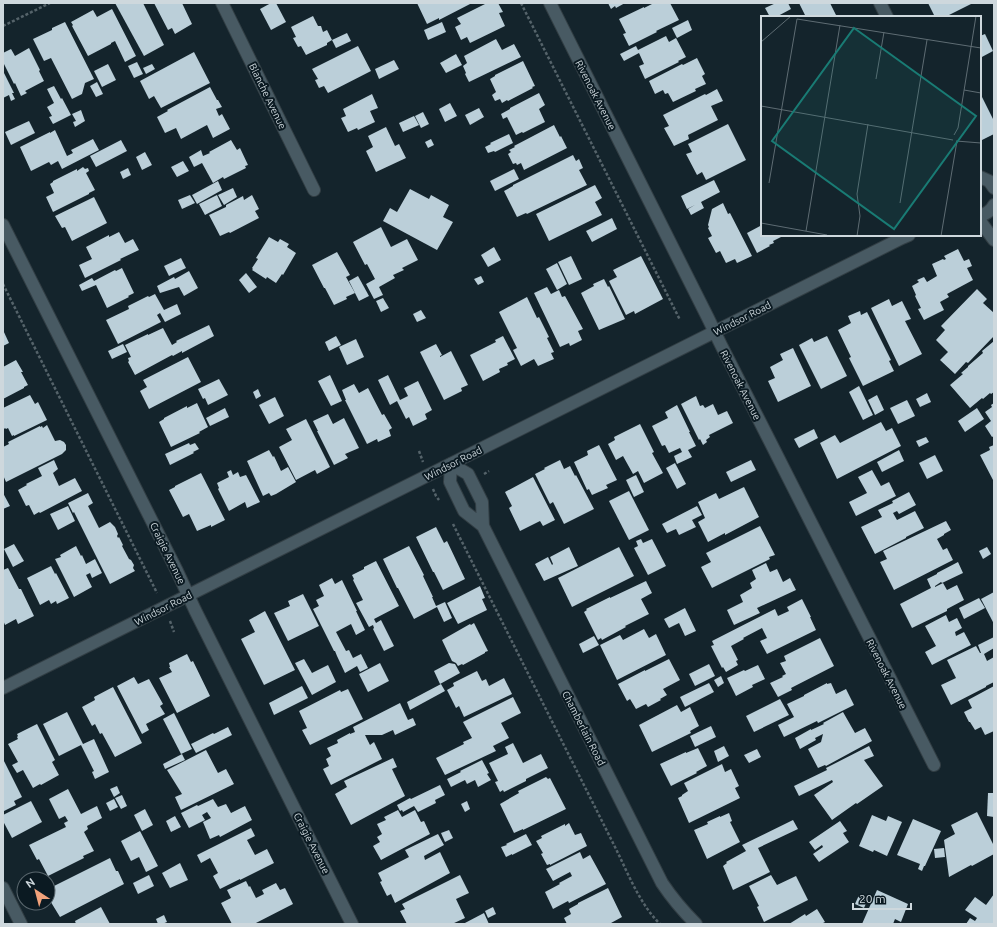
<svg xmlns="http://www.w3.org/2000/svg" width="997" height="927" font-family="Ubuntu,sans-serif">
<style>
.building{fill:#bbcfd9}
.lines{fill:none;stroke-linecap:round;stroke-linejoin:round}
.street-casing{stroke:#323e44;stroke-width:14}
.path{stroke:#55636a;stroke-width:2.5;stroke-dasharray:3 2;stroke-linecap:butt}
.street{stroke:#485a63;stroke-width:12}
.labels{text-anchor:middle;stroke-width:4;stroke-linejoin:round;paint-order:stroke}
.street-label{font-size:10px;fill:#ced8dd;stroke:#0b1a22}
.inset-road{fill:none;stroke:#5e6c73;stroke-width:1}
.view{fill:#197b74;fill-opacity:0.15;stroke:#197b74;stroke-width:2}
.inset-edge{fill:none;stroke:#ced8dd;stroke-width:2}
</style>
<rect width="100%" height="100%" fill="#14242c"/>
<g class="building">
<polygon points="115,3 143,3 164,45 144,56"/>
<polygon points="154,3 182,3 192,24 175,34 172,28 168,30"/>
<polygon points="271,3 276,3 286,22 271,30 260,9"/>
<polygon points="417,3 472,3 439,20 439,18 427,24"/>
<polygon points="487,3 498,3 503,12 499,13 505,26 470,43 467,37 461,40 455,27 461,24 457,18"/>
<polygon points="608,3 625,3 616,8 615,6 611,9"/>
<polygon points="654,3 670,3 679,20 656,31 657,32 629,46 623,34 626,33 619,19 644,7 644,8"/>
<polygon points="776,3 788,3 791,9 776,17 770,17 765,8"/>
<polygon points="799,3 822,3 823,4 825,3 830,3 837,17 806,17"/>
<polygon points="928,3 973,3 945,17 935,17"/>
<polygon points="112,9 136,56 125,62 115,41 111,43 111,44 88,56 72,26 73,25 71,22 93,10 97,17"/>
<polygon points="313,16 318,26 321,26 323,32 327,30 332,40 327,43 327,45 306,55 301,46 298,47 293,38 296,37 291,27"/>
<polygon points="688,20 692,30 677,38 672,28"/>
<polygon points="65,22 94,79 85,83 82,94 72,99 51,58 44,61 33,39 52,30 52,28"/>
<polygon points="442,22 446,32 428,40 424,30"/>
<polygon points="347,33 351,41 336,48 332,40"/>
<polygon points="985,34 993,51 980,58 980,36"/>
<polygon points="666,36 669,42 676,38 686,57 678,61 679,62 645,79 639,66 644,64 639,53 624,61 620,54 636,46 638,50"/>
<polygon points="496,39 502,50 514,44 521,57 469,82 465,74 466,73 463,66 467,63 464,56"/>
<polygon points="358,46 371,71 328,93 324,86 319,88 315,80 318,79 312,69"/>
<polygon points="29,48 40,70 39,71 44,81 25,91 27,93 21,96 15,83 14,84 3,62 3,53 11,49 15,56"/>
<polygon points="194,52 210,83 161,108 154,96 149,99 140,81"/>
<polygon points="456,54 462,65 446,73 440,63"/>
<polygon points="697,58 705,74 702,76 706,84 695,89 696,91 673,102 668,93 665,94 663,90 655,94 649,81 682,64 683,65"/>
<polygon points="394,60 399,69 379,79 375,69"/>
<polygon points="523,61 535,86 532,87 533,88 508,101 507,100 502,103 500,99 495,101 492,95 496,92 490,79 495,76 495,75"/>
<polygon points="137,62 143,74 134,78 128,66"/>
<polygon points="108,64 116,80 102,87 94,71"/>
<polygon points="152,64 155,69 146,74 143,68"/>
<polygon points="3,71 14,93 12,93 15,99 11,101 9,95 3,98"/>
<polygon points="97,82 103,94 96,97 90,86"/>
<polygon points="54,86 61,99 62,98 71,115 53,124 49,117 52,116 47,107 54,103 47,89"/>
<polygon points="210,87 217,100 218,100 222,107 216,109 219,116 222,114 230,129 213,138 207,125 181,139 176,128 165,133 157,117 168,111 167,110"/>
<polygon points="717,89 723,101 711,106 718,120 688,135 689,139 674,146 664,128 669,126 663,115 705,94 706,95"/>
<polygon points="539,93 545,105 539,109 545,122 523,133 522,132 516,135 507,117 503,119 501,114 510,109 510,108"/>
<polygon points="980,93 994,121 994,134 980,141"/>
<polygon points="372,94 378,108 370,111 375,122 358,130 357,128 348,132 341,118 346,116 343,109"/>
<polygon points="450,103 457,116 445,122 439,109"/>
<polygon points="479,108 484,117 470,125 465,115"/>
<polygon points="81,110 85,121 75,127 73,122 76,121 72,114"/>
<polygon points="423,112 429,124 421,128 415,116"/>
<polygon points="414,116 419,125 403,132 399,123"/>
<polygon points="29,121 35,133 11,145 5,132"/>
<polygon points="728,124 746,160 706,180 702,172 697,175 686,154 692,152 688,144"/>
<polygon points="554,125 560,137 561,136 567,148 524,170 521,163 517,165 516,163 513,164 508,154 511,152 509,150 515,147 514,146"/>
<polygon points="386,127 395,146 399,144 406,158 376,172 366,151 373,147 368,136"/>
<polygon points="55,130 67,156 73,153 71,150 93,139 99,150 62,169 58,161 51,165 49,162 31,171 20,147 50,132 50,133"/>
<polygon points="509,134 513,143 495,152 494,151 488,153 485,147 491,144 490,143"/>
<polygon points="431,139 434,145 428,148 425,142"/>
<polygon points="121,140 127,151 96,167 90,156"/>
<polygon points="231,140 237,150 240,148 248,165 245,166 246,168 224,179 223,177 213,183 202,163 194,167 189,157 201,150 203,156 210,153 209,152"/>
<polygon points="145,152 152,165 142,170 136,157"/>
<polygon points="573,155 576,161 579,159 583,168 579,170 587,185 527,214 526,213 517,217 504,191 513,186 513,185"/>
<polygon points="183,161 189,171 177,177 171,167"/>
<polygon points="83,167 85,169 88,168 89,171 86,173 95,190 89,193 89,194 53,212 46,197 54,193 50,184 53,182 53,181 77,169 77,171"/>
<polygon points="128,168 131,175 123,179 120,172"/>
<polygon points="514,169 519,179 495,191 490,181"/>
<polygon points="714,180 720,192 701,202 704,208 691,215 688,209 695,205 687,209 681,196"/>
<polygon points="218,181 222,190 197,204 192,195"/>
<polygon points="595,185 602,198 595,202 602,215 549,241 536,214"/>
<polygon points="233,188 237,197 224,205 218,195"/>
<polygon points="410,189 429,199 431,195 449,205 443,217 453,222 437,250 383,221 390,208 397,212"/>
<polygon points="190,195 195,203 182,209 178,200"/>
<polygon points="217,195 222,206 205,215 199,204"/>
<polygon points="252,195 259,209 255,211 259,218 230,233 229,232 220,236 209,215 226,207 226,205 243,196 244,200"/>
<polygon points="94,197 107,223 72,241 65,227 62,228 55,216"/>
<polygon points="723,203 728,214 730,213 752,256 737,263 735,259 726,263 720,251 716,253 708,238 712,236 708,228 709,227 708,225 712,209"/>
<polygon points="612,218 617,229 592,242 586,231"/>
<polygon points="762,225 762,235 785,235 773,241 774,243 769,245 770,246 757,253 747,233"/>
<polygon points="381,227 391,247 407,239 418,260 402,268 404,270 393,275 395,278 379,287 383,295 374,299 366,284 375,279 367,264 365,265 353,242"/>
<polygon points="119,232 125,243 133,239 139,250 120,259 121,260 85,278 79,265 92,259 86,247 109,235 109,237"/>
<polygon points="269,237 278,242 280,239 289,244 287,247 296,253 283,275 282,274 276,283 267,277 266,279 252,270 253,269 252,268 258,259 256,258"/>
<polygon points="494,247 501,260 488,267 481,255"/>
<polygon points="958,249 964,261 969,259 972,266 967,268 973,280 947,294 949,297 940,302 944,310 924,320 918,309 921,308 915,296 916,295 912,286 919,282 917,280 924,277 927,282 937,276 932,264 943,259 944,260 946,259 944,256"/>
<polygon points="337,252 350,275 346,277 355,293 346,297 347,299 334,305 325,288 324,288 312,265"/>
<polygon points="571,256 582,279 569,285 558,262"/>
<polygon points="641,256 663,299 635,314 634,311 626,315 609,281 617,277 613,270"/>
<polygon points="181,258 186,268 169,276 164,266"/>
<polygon points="557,263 567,284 557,290 546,269"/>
<polygon points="122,268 134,293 128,296 129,297 107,308 96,285 82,291 79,285 92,278 94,281 115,270 116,271"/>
<polygon points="189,271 198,288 184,296 179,287 160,293 157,286 174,277 175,279"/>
<polygon points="246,273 257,287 249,293 239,280"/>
<polygon points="358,276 369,296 359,301 349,281"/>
<polygon points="481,276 484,282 478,285 474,279"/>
<polygon points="604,279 608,287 609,286 625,319 599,330 581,293 594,286 593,284"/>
<polygon points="547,287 551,294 559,290 562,297 565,296 583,329 578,331 582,340 570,346 569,343 560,347 534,293"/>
<polygon points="977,289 987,299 983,303 994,313 994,320 993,321 994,322 994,336 968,363 966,362 955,374 940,360 948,352 936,340 945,330 941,326"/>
<polygon points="155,294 164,310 177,304 181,314 165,322 160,313 157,315 161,322 118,344 106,320 129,309 128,306 148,296 149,297"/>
<polygon points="527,297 537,318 539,317 549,337 547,338 554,352 551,353 554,359 538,366 534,359 521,366 513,350 517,348 499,312"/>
<polygon points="383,298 389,308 381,312 376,301"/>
<polygon points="889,299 892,306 902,301 911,319 905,321 922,354 899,366 871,308"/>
<polygon points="421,310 426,318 417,322 413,314"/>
<polygon points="860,311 861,315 867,312 891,360 889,361 894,371 863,386 849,358 851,357 838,330 851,323 848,316"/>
<polygon points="209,325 214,336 182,353 182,351 173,356 172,355 135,375 128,362 129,361 128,358 131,357 125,345 148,334 148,335 163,328 172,345 177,342 176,341"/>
<polygon points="3,330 9,343 3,346"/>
<polygon points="336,336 341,345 329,351 325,342"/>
<polygon points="503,336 515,359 507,363 508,365 499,369 500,372 483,381 470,355 496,342 495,340"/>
<polygon points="827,336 847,376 821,389 799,345 812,338 814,342"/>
<polygon points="356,339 364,357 347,365 339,347"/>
<polygon points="994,341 994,392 991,394 990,393 983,399 982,398 970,408 950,385 963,374 961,373 968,367 968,366 983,353 982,351"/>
<polygon points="123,344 127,352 112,359 108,351"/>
<polygon points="436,344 442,355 440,356 440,357 451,351 468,385 461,388 462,391 444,400 420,352"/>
<polygon points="793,348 811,386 778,402 768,381 775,378 770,367 783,360 780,354"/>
<polygon points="188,357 201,382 149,409 140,391 147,387 143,380"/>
<polygon points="16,360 23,372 21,372 28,385 24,387 24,388 3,399 3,367"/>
<polygon points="330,375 342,401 331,406 318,381"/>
<polygon points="388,375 400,400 408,396 404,388 418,381 432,410 425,414 427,419 413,426 409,417 406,419 397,401 390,405 378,380"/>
<polygon points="219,379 228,395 208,405 205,398 203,399 198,389"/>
<polygon points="354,384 359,393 368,388 382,415 384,414 392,428 389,430 391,436 378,442 377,439 367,444 345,400 346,400 342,390"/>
<polygon points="859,386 873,415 863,420 849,392"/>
<polygon points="258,389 261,396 256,399 253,392"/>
<polygon points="927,393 931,402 920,407 916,399"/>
<polygon points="30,395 35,404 38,402 47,420 14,436 14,435 12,436 8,428 6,429 5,428 4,429 3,428 3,408"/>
<polygon points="877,395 884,410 875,415 868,400"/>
<polygon points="696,396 700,406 703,405 705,408 713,404 718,415 727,411 733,423 709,435 710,437 706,440 707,442 703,445 700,439 699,440 681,404"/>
<polygon points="275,397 284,416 269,424 259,405"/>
<polygon points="907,400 915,416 898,424 890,408"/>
<polygon points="197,403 208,427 199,432 200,433 171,447 159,422 164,419 164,418 187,406 187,408"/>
<polygon points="994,403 994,436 992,437 985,426 991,421 985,412 992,407 991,405"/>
<polygon points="677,405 690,432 689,432 696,446 688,450 692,457 677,464 674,456 682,452 680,448 669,453 665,445 662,446 652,426 668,418 665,412"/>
<polygon points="225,408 229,417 210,426 206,418"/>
<polygon points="977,408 984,419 965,432 958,421"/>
<polygon points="328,414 333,424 344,418 359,448 345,454 348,458 334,465 317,431 318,431 313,421"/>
<polygon points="306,419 330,467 317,474 315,470 296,480 279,447 292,440 286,429"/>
<polygon points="881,422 886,431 892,428 901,446 837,479 820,443 835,435 840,443"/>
<polygon points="640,424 654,452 652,453 663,473 644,483 638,471 633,474 623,456 616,460 608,444 615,440 614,437"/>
<polygon points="47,425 55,441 60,440 64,442 66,445 66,450 62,454 6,482 3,475 3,447 9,444 8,442 40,426 40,427 42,426 43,428"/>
<polygon points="814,429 818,438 799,448 794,439"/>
<polygon points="926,437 929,442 919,447 916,441"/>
<polygon points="189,443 190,445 195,443 199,449 193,452 194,453 170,465 165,454"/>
<polygon points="599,445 617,480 606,485 608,488 592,495 589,489 587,490 574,462 588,455 587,451"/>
<polygon points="994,445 994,480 993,480 980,455 990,450 989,447"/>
<polygon points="269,450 273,457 274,456 281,471 288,467 296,482 276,494 271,496 269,493 263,496 247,461"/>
<polygon points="899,450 904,461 882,472 877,462"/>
<polygon points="935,455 943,471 927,479 919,463"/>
<polygon points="54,460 58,469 53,473 59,486 75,478 82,491 40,513 39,512 34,515 29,505 26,506 18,490 27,485 26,484 42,476 38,468"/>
<polygon points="560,460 564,469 570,466 575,476 576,475 594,509 564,524 553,502 550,504 535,474 545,469 544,468"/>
<polygon points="751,460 756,470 731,482 726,472"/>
<polygon points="675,463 686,484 677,489 666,468"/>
<polygon points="231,470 233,475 238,472 240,477 246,475 260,502 247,508 245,502 229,511 218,489 219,488 217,483 229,477 227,472"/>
<polygon points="872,470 881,486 889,482 896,496 856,516 849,502 867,493 858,477"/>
<polygon points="201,473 225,520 211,527 211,525 197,531 189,514 183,517 169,490 175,487 175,486"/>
<polygon points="636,475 644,492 634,497 626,480"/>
<polygon points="533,477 555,520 543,526 540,521 520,531 509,508 512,506 505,492"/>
<polygon points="744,487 759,517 725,535 725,533 708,542 698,522 705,518 698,502 716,493 719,499"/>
<polygon points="629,491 649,530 629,540 609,501"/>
<polygon points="909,492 916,505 899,514 897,511 893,513 897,520 915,511 924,528 906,537 906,538 875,554 861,527 882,517 878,510 893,503 892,501"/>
<polygon points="3,493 10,506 3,509"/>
<polygon points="88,493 93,503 88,506 99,528 110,522 115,527 118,534 117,536 118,538 119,537 123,545 122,546 129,559 131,560 134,565 133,568 135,571 110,584 74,512 73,513 68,503"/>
<polygon points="68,506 75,521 58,530 50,514"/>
<polygon points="697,506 702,515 692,520 696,527 679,535 676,529 667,533 662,524"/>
<polygon points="946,521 951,530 944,534 944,535 937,539 943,550 947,548 953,560 894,590 880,562 887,559 883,551"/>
<polygon points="760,526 775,555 769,557 770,559 712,588 701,567 711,562 706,553"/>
<polygon points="436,527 444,543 447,541 465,579 443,590 434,572 433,572 416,537"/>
<polygon points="641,539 643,543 652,539 666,566 648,575 634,548 638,546 636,541"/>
<polygon points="14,544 24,561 13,567 4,549"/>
<polygon points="76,546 81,556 82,555 86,564 95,559 102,573 92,578 90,573 86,575 92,587 74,597 55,559 61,557 60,555"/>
<polygon points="409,546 424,575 423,576 433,597 432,597 436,606 445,602 452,618 444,622 437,607 414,619 398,588 397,588 383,559"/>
<polygon points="569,547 578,566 544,581 535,564 548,557 552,565 553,564 550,557"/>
<polygon points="619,547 634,576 572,607 558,578"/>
<polygon points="987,547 991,554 983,559 979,551"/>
<polygon points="376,561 399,606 374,619 376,623 381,620 394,646 384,651 373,629 374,628 373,625 369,627 356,603 363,600 353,580 354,579 352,575 364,569 364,567"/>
<polygon points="958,562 963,573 942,583 941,582 935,586 935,587 943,583 947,590 957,585 964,600 947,609 947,611 912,628 900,604 931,588 927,579 937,574 937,573"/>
<polygon points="766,563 770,572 777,569 783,582 790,578 796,590 757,608 760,613 734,625 727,610 743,602 740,595 752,588 750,583 756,579 752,570"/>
<polygon points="51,566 55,574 56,573 69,598 57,604 56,601 51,604 49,600 40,605 27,578"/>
<polygon points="8,568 19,589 21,589 34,616 18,624 16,619 5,625 3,620 3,570"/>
<polygon points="332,578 335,584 342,580 357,611 356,611 365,630 356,635 351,624 336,632 346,651 349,650 353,658 361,654 368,668 360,672 357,666 345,673 337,656 335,651 334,651 313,609 319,606 316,600 324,596 319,585"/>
<polygon points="646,581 652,593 641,599 649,614 625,626 626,627 602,640 601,638 598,640 584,612 587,610 586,609 610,597 610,598"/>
<polygon points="480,586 485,598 482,599 487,610 458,624 447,603"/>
<polygon points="994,592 994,624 981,599"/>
<polygon points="303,594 319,626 288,641 274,613 290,606 288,601"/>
<polygon points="979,598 985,608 964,619 959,608"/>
<polygon points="802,599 811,617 810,617 816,630 767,654 760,641 767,638 762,628 743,638 744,639 731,646 738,660 736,661 738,665 726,672 723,667 722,668 711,646 714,645 712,641 775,609 778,616 789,611 787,607"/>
<polygon points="685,608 696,631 685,636 679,623 669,628 664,619"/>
<polygon points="265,611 295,670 264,685 241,639 255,632 249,620"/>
<polygon points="946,615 949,622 957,618 962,628 955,632 956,636 964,632 971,645 932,665 925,652 936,646 925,626"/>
<polygon points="474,623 488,651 485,652 485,653 463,665 462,664 458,666 456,663 452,661 442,640 470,624 471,625"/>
<polygon points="644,629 649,638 656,634 666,655 617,680 600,645 620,635 623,640"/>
<polygon points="594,636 599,645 583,653 579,644"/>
<polygon points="994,637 994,648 984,654 987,661 994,657 994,682 986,686 986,687 951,705 941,685 956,678 947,660 976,646 980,653 981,653 978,645"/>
<polygon points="820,638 834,666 791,688 792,690 778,697 770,683 783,677 782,676 786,674 780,663 786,661 784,656"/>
<polygon points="187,654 191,662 193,661 210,696 177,713 159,678 172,672 169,667 170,667 169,663"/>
<polygon points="304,659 312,673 328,665 336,682 312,695 295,663"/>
<polygon points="669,659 680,680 663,689 667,695 660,699 661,700 648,707 646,704 636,709 630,699 627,701 618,684 645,670 645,671"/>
<polygon points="380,663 389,681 368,692 359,674"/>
<polygon points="449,663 455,664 460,673 440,684 434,671"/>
<polygon points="709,664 715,676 695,686 689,674"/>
<polygon points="758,665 765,679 752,685 753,687 736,696 727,678 744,670 745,671"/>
<polygon points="477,671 482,681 486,679 489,686 504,678 512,694 464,717 459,706 456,708 447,690 454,686 453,683"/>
<polygon points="721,676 724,683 718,687 714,680"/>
<polygon points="134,677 138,684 149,679 163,704 160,706 165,714 146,724 149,730 142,734 117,686"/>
<polygon points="709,683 714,692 685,707 680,697"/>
<polygon points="827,683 827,684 831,683 836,694 846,689 854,705 818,723 817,721 784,737 778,725 794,717 787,704 804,696 804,695"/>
<polygon points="441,684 445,691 410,710 407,702"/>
<polygon points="302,686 308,698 274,715 269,703"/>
<polygon points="994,686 994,731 985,735 981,727 975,730 970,722 969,722 964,712 972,708 968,700"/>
<polygon points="113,687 142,743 115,757 102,733 100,734 95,724 92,726 82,707 95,700 94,697"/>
<polygon points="348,689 363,719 310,745 302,730 307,728 299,711 340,690 341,692"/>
<polygon points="513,697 521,713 501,723 509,738 493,746 496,751 445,775 436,758 464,744 463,742 472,738 463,722"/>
<polygon points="780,699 789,715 754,732 746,716"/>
<polygon points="400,703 408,720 413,718 416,725 395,735 393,730 382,735 365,735 370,745 374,742 382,759 331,785 323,769 329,766 326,759 331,756 327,748 338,743 337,740 350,733 350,734 355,732 353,727"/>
<polygon points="677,705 681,712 690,707 699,726 690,731 691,733 652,752 639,725"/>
<polygon points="67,712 83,744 94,739 109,772 95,779 92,772 94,771 81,745 59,756 43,724"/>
<polygon points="843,712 855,733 865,728 872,741 826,766 825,765 818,768 808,749 821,742 823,734 815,738 816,740 800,749 795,738 811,729 811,730 824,724 823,723"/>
<polygon points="174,713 192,749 181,754 163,719"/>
<polygon points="37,724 55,760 52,762 59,775 41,785 40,784 33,788 23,770 17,773 12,765 18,762 8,744 18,739 17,737 18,736 17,734"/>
<polygon points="711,726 716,737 695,747 690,736"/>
<polygon points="228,727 232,735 196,753 191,744 213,733 214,734"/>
<polygon points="513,743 523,763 541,754 548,768 526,779 526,781 504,792 503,790 500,792 495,782 498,781 489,763 508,754 505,747"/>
<polygon points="724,746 729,756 718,762 714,751"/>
<polygon points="869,746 874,756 864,760 883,786 857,804 856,803 832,820 814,795 833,782 832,780 799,796 794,786 827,770 826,768"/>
<polygon points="698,748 707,766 696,772 697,773 671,786 660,764 686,752 686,753"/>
<polygon points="757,749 761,757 749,763 744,755"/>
<polygon points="206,750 218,773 226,769 234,784 181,810 175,797 182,794 167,770"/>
<polygon points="182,754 185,760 165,769 163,764"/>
<polygon points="393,758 397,767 392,769 405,796 351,825 335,794 347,787 344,781"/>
<polygon points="3,759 22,797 14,801 16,805 4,811 3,809"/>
<polygon points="482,760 489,773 487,774 491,780 478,787 475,780 467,784 465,780 451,787 447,779 461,772 460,771"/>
<polygon points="722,764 725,772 731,769 739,786 735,788 740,798 689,823 678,798 682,796 682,795 688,791 684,783"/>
<polygon points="546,777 548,779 550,778 566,809 523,830 523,829 514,833 500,804 519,793 518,791"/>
<polygon points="440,785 445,795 435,800 436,803 418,812 414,806 403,812 402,810 400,811 397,805 399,804 410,798 411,799"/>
<polygon points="117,786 120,793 114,797 110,789"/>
<polygon points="68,789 81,814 97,806 102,818 87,826 88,829 84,832 94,851 83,856 84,858 48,876 39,859 37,860 29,845 66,827 64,823 68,821 65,816 59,819 49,799"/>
<polygon points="988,793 994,793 994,817 987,816"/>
<polygon points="122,795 127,806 121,809 115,798"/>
<polygon points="114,799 118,807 110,811 106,803"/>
<polygon points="213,799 218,807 226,804 231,813 245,806 252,820 220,837 219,835 210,839 203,822 211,818 207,812 202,815 205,820 189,828 181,813 197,805 198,806"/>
<polygon points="31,801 42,822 12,838 3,821 3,815"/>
<polygon points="467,801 470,809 465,812 461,804"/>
<polygon points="145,809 153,825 142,831 134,815"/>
<polygon points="398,810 402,817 415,810 421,822 424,821 430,834 381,860 373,846 380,842 377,837 382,834 377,824 386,820 384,817"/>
<polygon points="977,812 994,846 994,854 972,866 971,865 949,877 944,840 955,834 951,825"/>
<polygon points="729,813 732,821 730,822 740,842 707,859 694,830 708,824 707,822 720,816 720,817"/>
<polygon points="872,815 886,821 888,816 902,822 887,856 874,850 873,852 859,846"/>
<polygon points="175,816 181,827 171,832 166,821"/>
<polygon points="913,819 941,831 925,866 924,866 922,871 918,869 920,864 897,855"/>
<polygon points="793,820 798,829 758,848 770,872 733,890 723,866 727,863 726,862 746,851 742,845"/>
<polygon points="840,821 847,831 843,833 849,842 819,862 813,854 823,847 822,845 815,850 809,842"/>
<polygon points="569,823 575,835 581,833 587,846 550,865 550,864 547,865 541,854 543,853 536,841 542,838 541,836 565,824 565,826"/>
<polygon points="251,828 255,836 247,840 255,855 267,849 274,863 240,880 240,879 220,889 213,876 218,873 210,858 201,863 197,855"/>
<polygon points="449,830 453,838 445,842 441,833"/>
<polygon points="140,831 158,866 146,872 139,857 131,861 121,841"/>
<polygon points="438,834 444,845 424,856 425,860 440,852 450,873 395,903 391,894 387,896 380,882 382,881 378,873 409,857 405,850"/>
<polygon points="526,834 532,845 512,855 512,854 506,857 501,847 507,845 506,844"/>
<polygon points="944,848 945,857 935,858 934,849"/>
<polygon points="580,852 583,859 590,855 606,884 569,903 568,901 553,909 545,892 560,884 559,883 572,876 570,872 553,881 546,869"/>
<polygon points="110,858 116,871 118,871 124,884 60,917 49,899 50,899 48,894 48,889"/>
<polygon points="180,863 188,880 170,888 162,873"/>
<polygon points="149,875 154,886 138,894 133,883"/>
<polygon points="460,875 469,893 456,899 465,918 452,924 407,924 400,911 405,909 402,904"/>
<polygon points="771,875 777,885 796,876 808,900 764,922 757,907 759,906 749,886"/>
<polygon points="246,881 249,887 250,886 256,898 264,894 262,890 276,883 280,890 285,888 293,904 254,924 232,924 221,903 231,898 227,890"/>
<polygon points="608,888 622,917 611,923 612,924 567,924 564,918 571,914 569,909 578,904 578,903"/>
<polygon points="877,890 908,904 901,922 895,919 893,924 862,924"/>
<polygon points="994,894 994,924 966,924 970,918 975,921 977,918 965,910 975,897 986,905"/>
<polygon points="859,895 868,899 864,908 855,904"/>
<polygon points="101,907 110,924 76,924 75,921"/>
<polygon points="493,907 496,914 488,918 485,911"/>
<polygon points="817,909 825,922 823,923 824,924 789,924 805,914 806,916"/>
<polygon points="484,913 489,924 463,924"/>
<polygon points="164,915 167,922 162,924 158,924 156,919"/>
</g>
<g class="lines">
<defs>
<g id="street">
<polyline points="222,3 314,190"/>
<polyline points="550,3 708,318 721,345 934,765"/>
<polyline points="880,3 887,17"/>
<polyline points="980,177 989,181 994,188"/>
<path d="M 980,216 C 986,214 991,211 994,205"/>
<polyline points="980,221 994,240"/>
<polyline points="3,225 177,571 195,610 352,924"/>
<path d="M 483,526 L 464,511 L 450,482 L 451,464 L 468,474 L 482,502 L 483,526 L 662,883 C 672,898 683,911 696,924"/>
<polyline points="3,688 902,238 909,235"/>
<polyline points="3,888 21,924"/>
</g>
</defs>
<use href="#street" class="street-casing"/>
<g class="path">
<polyline points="521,3 680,320"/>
<polyline points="3,26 50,3"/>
<polyline points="947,235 947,236"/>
<polyline points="3,284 157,593"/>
<polyline points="419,451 423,462"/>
<polyline points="484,474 489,471"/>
<polyline points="433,489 436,496 439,500"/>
<path d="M 453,524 L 615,847 C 628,873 639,903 660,924"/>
<polyline points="170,621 174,632"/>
</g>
<use href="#street" class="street"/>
</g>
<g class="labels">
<g class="street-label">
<text transform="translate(596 95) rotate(63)" y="4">Rivenoak Avenue</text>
<text transform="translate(268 96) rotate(64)" y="4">Blanche Avenue</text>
<text transform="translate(742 318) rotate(-27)" y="4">Windsor Road</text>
<text transform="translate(741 385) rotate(63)" y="4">Rivenoak Avenue</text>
<text transform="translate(453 463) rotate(-27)" y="4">Windsor Road</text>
<text transform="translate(168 553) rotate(64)" y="4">Craigie Avenue</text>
<text transform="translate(163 608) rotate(-27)" y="4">Windsor Road</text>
<text transform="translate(887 674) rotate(63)" y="4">Rivenoak Avenue</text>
<text transform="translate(584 728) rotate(63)" y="4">Chamberlain Road</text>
<text transform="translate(312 843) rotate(63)" y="4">Craigie Avenue</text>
</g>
</g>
<g transform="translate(761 16)">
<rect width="220" height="220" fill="#14242c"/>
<path class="inset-road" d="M 0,26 L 30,0M 115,63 L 123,16M 203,74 L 220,77M 0,90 L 192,124M 193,119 L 197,112 L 215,0M 195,125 L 220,127M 8,167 L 36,3 L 220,32M 139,187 L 166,24M 0,207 L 66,219M 45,215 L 79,9M 96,220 L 99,200 L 96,178 L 107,108M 180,220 L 196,125"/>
<path class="view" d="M 93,12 L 215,100 L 133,213 L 11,125 Z"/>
<rect width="220" height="220" class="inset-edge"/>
</g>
<rect width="997" height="927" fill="none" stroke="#ced8dd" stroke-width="8"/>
<g transform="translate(36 891) rotate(324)"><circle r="19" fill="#0b1a22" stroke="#59666d"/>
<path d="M0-3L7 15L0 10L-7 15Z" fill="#f1a27b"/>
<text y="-6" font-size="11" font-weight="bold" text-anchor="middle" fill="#ced8dd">N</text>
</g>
<path d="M853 903v6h58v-6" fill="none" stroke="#ced8dd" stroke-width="2"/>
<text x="859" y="903" font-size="12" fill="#ced8dd" stroke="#0b1a22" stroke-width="3" paint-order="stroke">20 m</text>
</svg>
